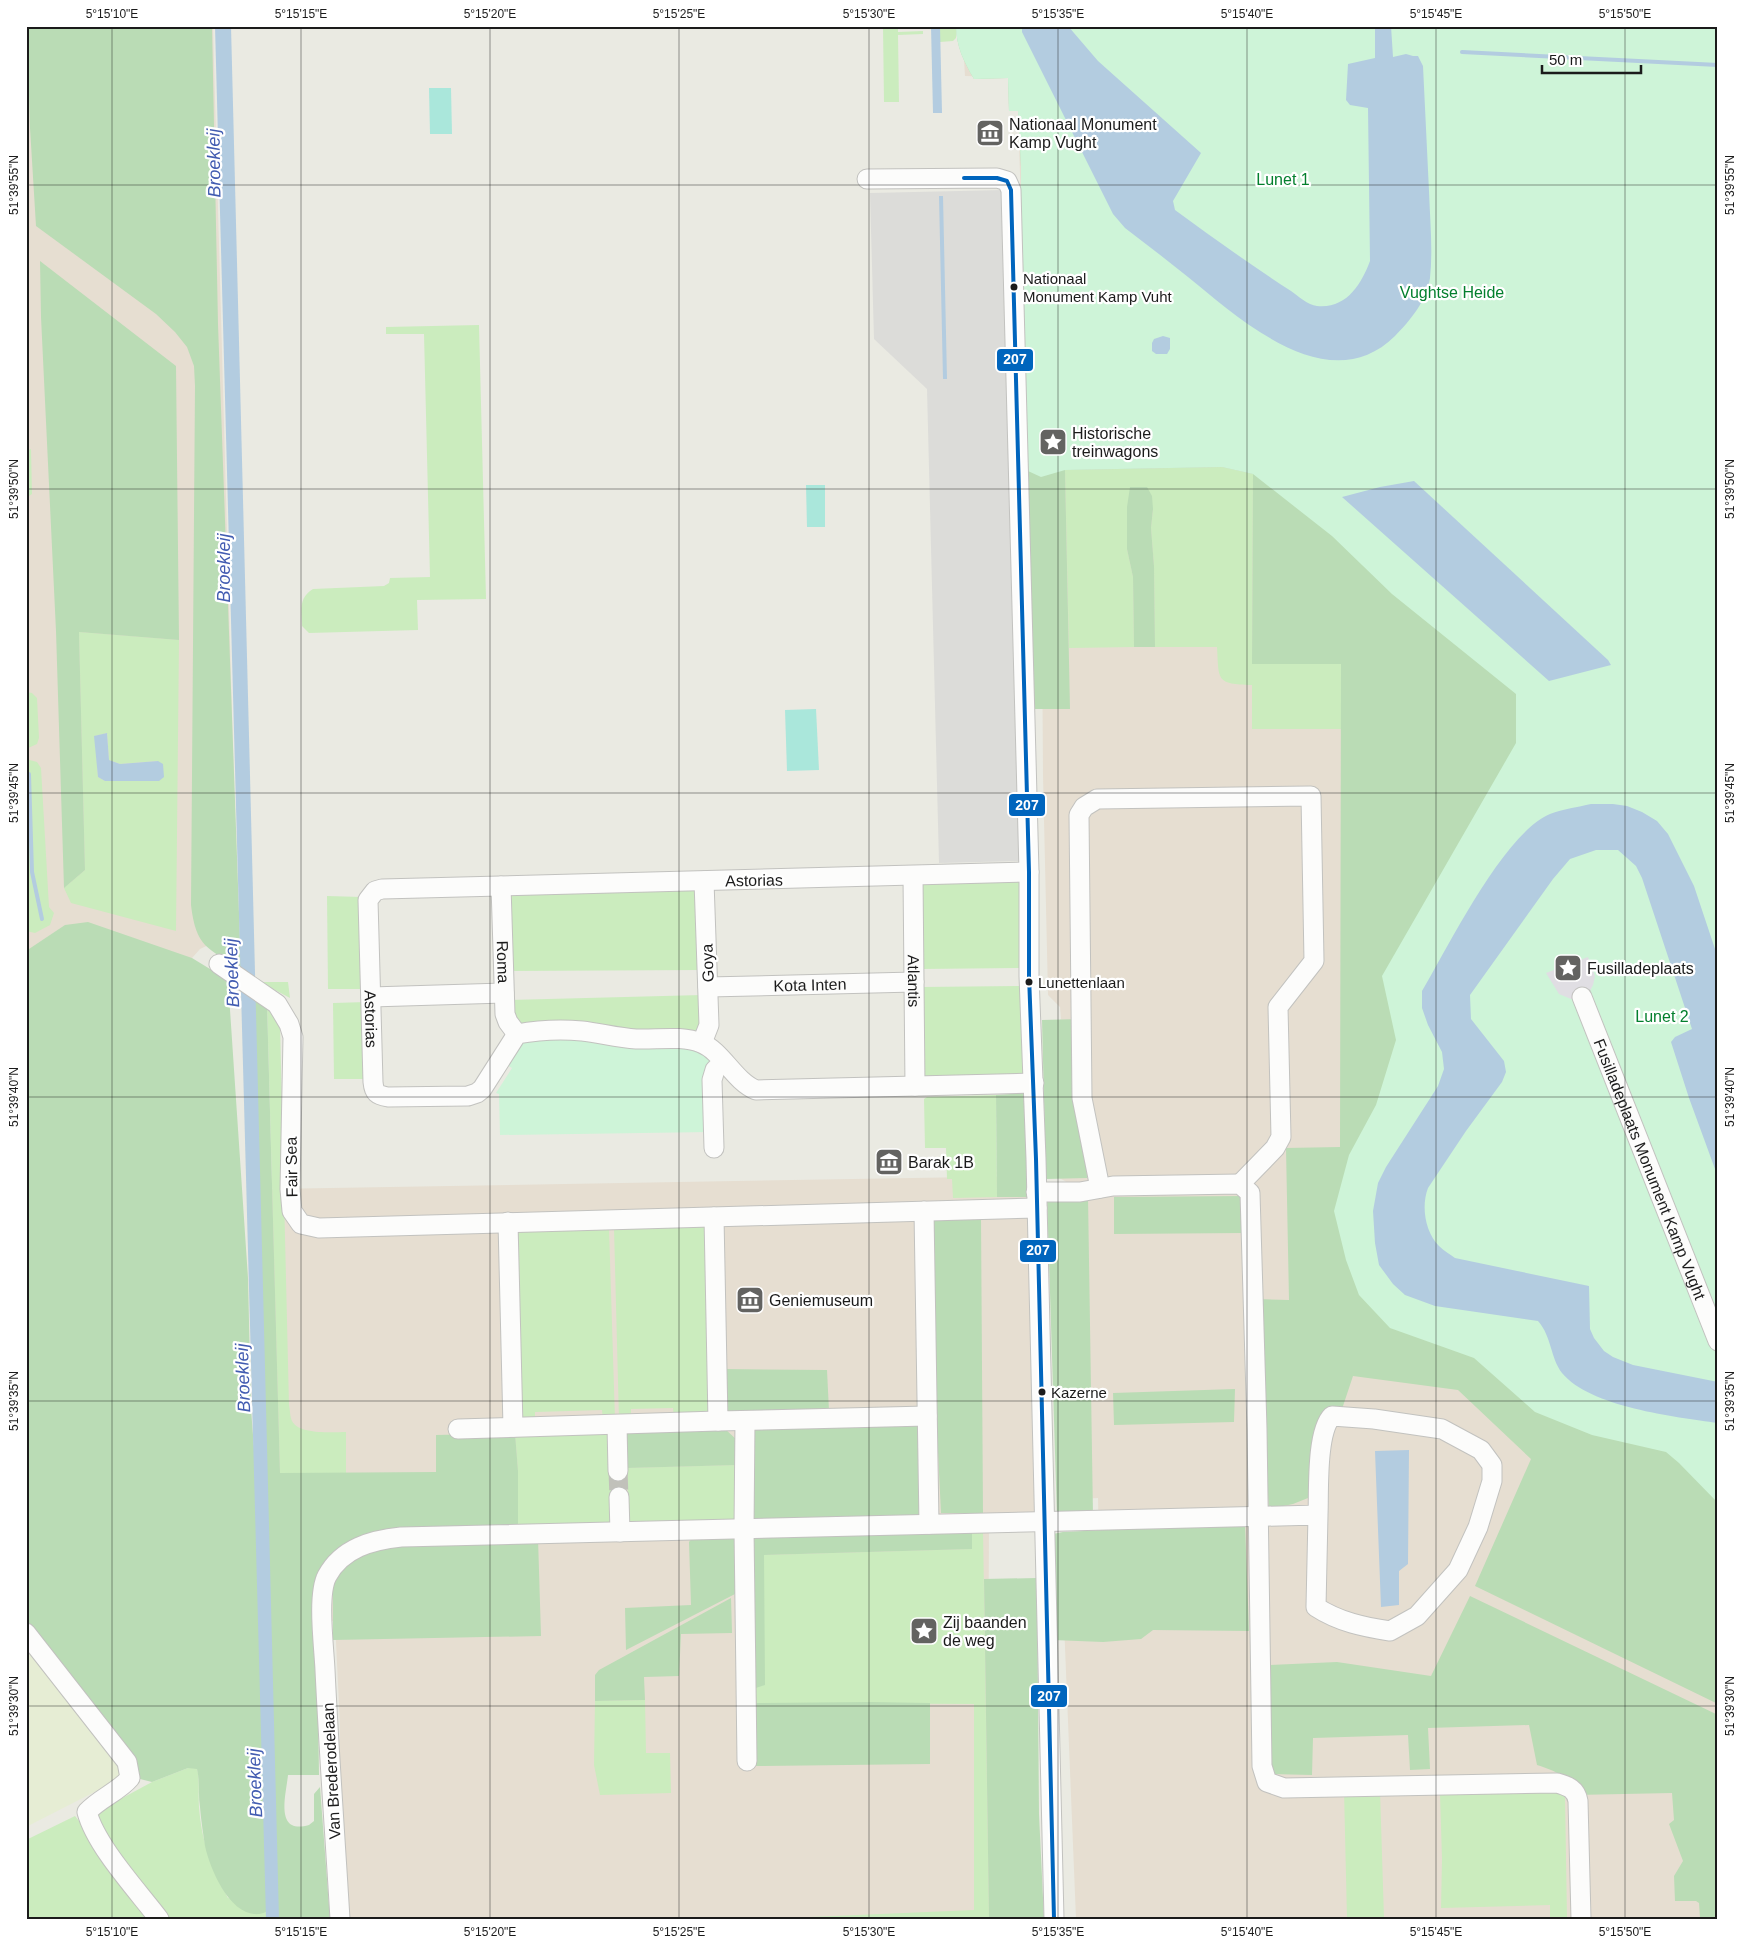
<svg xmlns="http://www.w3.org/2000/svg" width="1744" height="1945" font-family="Helvetica,sans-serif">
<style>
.military{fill:#e6ded1}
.farmland{fill:#e6edd4}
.grass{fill:#cbecbe;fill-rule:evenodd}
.forest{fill:#badcb5}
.park{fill:#cef4d8}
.pitch{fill:#aae7db}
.parking{fill:#dcdcd9}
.plaza{fill:#e0dee3}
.water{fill:#b3cce0}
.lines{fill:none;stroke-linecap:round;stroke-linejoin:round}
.stream{stroke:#b3cce0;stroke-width:4}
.minor-tunnel{stroke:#c1c1ba;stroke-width:19;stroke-dasharray:19 9;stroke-linecap:butt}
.minor-casing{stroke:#c2c2bf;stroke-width:21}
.minor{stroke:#fcfcfb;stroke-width:19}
.bus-1-casing{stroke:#fff;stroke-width:8}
.bus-1{stroke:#0065bd;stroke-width:4}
.ticks{fill:none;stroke:#1b1b1b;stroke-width:1;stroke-opacity:0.45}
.bus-dot{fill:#1b1b1b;stroke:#fff;stroke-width:2}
.labels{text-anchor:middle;stroke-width:4.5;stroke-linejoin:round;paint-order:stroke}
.bus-label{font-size:15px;fill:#1b1b1b;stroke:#fff;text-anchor:start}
.poi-label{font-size:16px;fill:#1b1b1b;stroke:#fff;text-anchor:start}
.park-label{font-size:16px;fill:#037f2d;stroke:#fff}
.street-label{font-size:16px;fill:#1b1b1b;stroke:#fff}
.water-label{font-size:18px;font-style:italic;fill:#425cb1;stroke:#fff}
.line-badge{stroke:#fff;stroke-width:2}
.badge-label{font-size:14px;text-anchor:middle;font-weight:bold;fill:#fff}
.neatline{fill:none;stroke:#1b1b1b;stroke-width:2}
.ticks-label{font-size:12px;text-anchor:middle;fill:#1b1b1b}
</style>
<rect width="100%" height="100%" fill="#eaeae2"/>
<g class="military">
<polygon points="26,26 213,26 238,931 200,949 192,958 192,963 26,1038"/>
<polygon points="962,26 1439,26 1718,61 1718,1919 1076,1919 1061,1548 1099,1542 1098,1498 1079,1499 1074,1186 1052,1174 1048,1031 1061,1019 1060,1007 1048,995 1043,775 1041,477 1030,473 1017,84 1007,77 965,76"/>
<polygon points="1030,1176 1038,1515 989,1524 988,1727 991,1919 349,1919 339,1760 340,1726 335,1621 309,1621 281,1618 270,1189"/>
</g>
<polygon class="farmland" points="26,1642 124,1767 123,1775 116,1781 26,1827"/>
<g class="grass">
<polygon points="883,26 898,26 898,32 923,31 923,34 898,35 899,102 884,102"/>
<polygon points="940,26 956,26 956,38 953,41 940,42"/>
<path d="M 479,325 L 486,599 L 417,600 L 418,630 L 309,633 L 302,626 C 302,610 298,598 313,589 L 384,586 L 389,583 L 390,578 L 430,577 L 424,334 L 386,334 L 386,327 Z"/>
<polygon points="31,449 32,494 26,498 26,451"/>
<path d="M 1222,467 L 1253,474 L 1252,663 L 1341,664 L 1341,729 L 1252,729 L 1252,685 C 1216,684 1219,681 1217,647 L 1155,647 L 1154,566 L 1151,528 L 1153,509 L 1127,549 L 1133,577 L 1134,647 L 1069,648 L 1065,470 Z"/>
<path d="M 79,632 L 179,640 L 176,931 L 71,903 L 64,888 L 85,870 ZM 107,733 L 109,760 L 120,764 L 158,761 L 159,781 L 105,781 L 98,777 L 95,736 Z"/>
<polygon points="26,692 32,693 37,698 39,738 37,744 26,749"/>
<polygon points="26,759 37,762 41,768 49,907 54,913 50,925 35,933 26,931"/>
<polygon points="1020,880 1023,968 920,969 922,882"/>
<polygon points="698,890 702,970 508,971 509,893"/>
<polygon points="327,896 362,897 365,989 328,989"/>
<polygon points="260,982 288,982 290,998"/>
<polygon points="1023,986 1025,1077 924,1078 921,987"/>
<polygon points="702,995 703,1030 640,1032 523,1028 514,1014 509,1000"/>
<polygon points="367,1002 367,1079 334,1079 333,1003"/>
<path d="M 267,1003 L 280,1025 L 289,1405 C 290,1409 290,1417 292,1421 C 299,1435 333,1432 346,1432 L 346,1473 L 280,1473 Z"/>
<polygon points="996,1095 997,1197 953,1198 952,1179 947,1179 946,1148 925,1148 924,1099 927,1097"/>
<polygon points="701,1225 706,1227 715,1406 705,1417 674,1418 673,1408 631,1409 631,1419 619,1420 614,1228"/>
<polygon points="609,1228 615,1420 603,1420 602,1410 535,1412 535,1422 520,1419 517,1234 521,1232"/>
<polygon points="515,1433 611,1433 614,1468 616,1527 518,1529 518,1471"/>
<polygon points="738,1465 735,1522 629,1523 627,1468"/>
<polygon points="972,1529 983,1529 989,1919 763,1919 974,1910 974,1704 754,1703 750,1690 764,1555 972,1549"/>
<polygon points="645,1700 646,1753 670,1753 671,1793 600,1795 594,1765 595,1701"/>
<path d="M 188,1768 L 197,1768 C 200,1781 198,1794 199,1807 C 202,1844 211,1865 228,1898 L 273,1907 L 273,1919 L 169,1919 L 91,1815 L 152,1782 Z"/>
<polygon points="1563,1789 1565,1797 1567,1919 1550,1919 1550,1905 1441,1908 1442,1859 1440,1794"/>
<polygon points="1344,1790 1380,1791 1384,1919 1347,1919"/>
<polygon points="75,1816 156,1919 26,1919 26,1840"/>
</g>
<g class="forest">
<path d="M 27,26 L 212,26 L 218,324 L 241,969 C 207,948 196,947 191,905 L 195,386 L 194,366 L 187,347 L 175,332 L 156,314 L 36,226 L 30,128 Z"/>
<path d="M 956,26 L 1430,324 L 1718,1459 L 1718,1704 L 1475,1586 L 1531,1459 L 1458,1390 L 1353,1376 L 1313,1496 L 1293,1504 L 1269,1509 L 1261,1386 L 1258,1299 L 1289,1300 L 1286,1148 L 1340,1147 L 1341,664 L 1252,664 L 1253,474 L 1222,467 L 1065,470 L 1070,709 L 1034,709 L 1031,619 L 1021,166 L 1018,111 L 1009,111 L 1008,78 L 974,79 C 964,62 956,46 956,26 Z"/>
<polygon points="40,261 176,366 179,640 79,632 85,870 64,888 56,631 41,317"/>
<polygon points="1130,487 1147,487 1152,496 1153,509 1151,528 1154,566 1155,647 1134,647 1133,577 1127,549 1127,507"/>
<path d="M 88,922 L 192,958 L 228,980 L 248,1278 L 251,1409 L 264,1578 L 250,990 L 267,1003 L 280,1473 L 436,1472 L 436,1435 L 515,1433 L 518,1471 L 518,1529 L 397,1533 L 316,1584 L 319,1775 L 288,1775 C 286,1795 274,1835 309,1825 L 314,1821 L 314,1794 L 320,1787 L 330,1919 L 273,1919 L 273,1908 C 269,1910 263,1914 259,1914 C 230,1917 210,1869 205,1846 C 203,1833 201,1820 200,1807 C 198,1794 200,1781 197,1769 L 188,1768 L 152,1782 L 136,1778 L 129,1754 L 26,1621 L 26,951 L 65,925 Z"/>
<polygon points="1080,1019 1087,1178 1046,1179 1042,1020"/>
<polygon points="1026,1093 1029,1197 997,1197 996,1095"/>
<polygon points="1244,1196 1244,1233 1114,1234 1114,1197"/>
<polygon points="1047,1197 1088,1197 1093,1516 1057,1517"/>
<polygon points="981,1218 983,1513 941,1513 934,1370 932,1219"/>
<polygon points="723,1369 827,1370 829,1411 725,1413"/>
<polygon points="1235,1389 1234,1422 1114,1425 1113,1393"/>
<polygon points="922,1420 922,1515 752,1520 751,1426"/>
<polygon points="724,1428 738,1441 738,1465 627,1468 627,1430"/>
<polygon points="1245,1523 1249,1631 1153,1630 1141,1639 1103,1642 1053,1640 1053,1534 1063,1532"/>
<polygon points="972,1529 972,1549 764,1555 765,1685 750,1690 747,1535"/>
<polygon points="729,1536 734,1539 737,1544 737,1591 735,1594 626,1650 625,1608 691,1605 689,1542 692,1538"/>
<polygon points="538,1538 541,1636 333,1640 333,1578 345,1562 383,1543"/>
<polygon points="1037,1578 1039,1814 1044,1919 989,1919 984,1579"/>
<path d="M 1470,1596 L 1718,1715 L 1718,1918 L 1700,1918 L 1699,1903 L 1696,1901 L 1675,1901 L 1674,1876 L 1683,1861 L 1669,1824 L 1674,1820 L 1672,1793 L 1575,1795 C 1570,1776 1553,1770 1537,1765 L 1529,1725 L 1428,1728 L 1430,1769 L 1410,1770 L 1408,1735 L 1313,1738 L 1312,1775 L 1270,1774 L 1270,1665 L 1337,1662 L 1431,1676 Z"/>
<polygon points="731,1598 732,1633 681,1634 679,1676 644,1677 645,1700 595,1701 595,1675 599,1670"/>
<polygon points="871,1702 930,1703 930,1764 756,1766 754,1703"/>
</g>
<g class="park">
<path d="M 956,26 L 1718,26 L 1718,1503 L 1679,1463 L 1666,1452 L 1592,1435 L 1535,1412 L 1474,1358 L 1390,1328 L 1359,1295 L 1346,1260 L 1334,1211 L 1349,1155 L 1376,1105 L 1396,1040 L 1382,976 L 1516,743 L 1516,694 L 1392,594 L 1332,536 L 1253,474 L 1222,467 L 1065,470 L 1041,477 L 1028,471 L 1021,198 L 1021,166 L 1018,111 L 1009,111 L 1008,78 L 974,79 C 964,62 956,46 956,26 Z"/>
<polygon points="526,1037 679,1043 712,1055 710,1132 500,1135 499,1094 496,1093 512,1068 503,1063"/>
</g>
<g class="pitch">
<polygon points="429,88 451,88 452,134 430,134"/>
<polygon points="806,485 825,485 825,527 807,527"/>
<polygon points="816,709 819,770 787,771 785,710"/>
</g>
<polygon class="parking" points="1004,190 1021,861 939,863 927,389 874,339 870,193"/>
<polygon class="plaza" points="1588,957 1595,976 1593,985 1590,991 1577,999 1571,999 1559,994 1546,973"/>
<g class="water">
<polygon points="215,26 231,26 279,1919 266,1919"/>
<polygon points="931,26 940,26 942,113 933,113"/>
<path d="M 1022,26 L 1068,26 L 1098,61 L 1201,153 L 1173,201 L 1175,210 C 1213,238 1251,265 1291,291 C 1298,296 1308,305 1317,306 C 1346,309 1361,285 1370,261 L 1368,108 L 1350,105 L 1346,100 L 1348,64 L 1375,58 L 1375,26 L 1391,26 L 1393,57 L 1406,54 L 1413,56 L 1418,56 L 1423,66 C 1425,108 1427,149 1429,191 C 1430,220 1433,250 1430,278 C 1427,300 1410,321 1395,336 C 1329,401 1241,320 1188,277 C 1167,260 1146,244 1125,228 L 1113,214 L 1022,32 Z"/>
<polygon points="939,196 943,196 947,379 943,379"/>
<polygon points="1163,336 1170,338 1170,349 1167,354 1156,354 1152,351 1152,343 1154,339"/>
<polygon points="1414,481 1608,660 1611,665 1549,681 1342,497 1380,487"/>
<polygon points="107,733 109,760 120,764 158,761 163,764 164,777 159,781 105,781 98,777 94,736"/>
<path d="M 1591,804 L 1613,804 L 1627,806 L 1642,812 L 1657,821 L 1668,834 L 1694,886 L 1718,958 L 1718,1171 L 1715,1169 L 1689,1098 L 1671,1042 L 1675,1037 L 1692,1029 L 1642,878 L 1636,866 L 1618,850 L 1596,850 L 1570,859 L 1553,879 L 1470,995 L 1471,1019 L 1504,1061 L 1506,1072 L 1502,1082 L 1466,1131 L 1428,1188 C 1421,1206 1425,1232 1439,1246 C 1444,1251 1450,1254 1455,1258 L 1589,1286 L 1590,1329 L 1594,1338 L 1604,1351 L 1613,1357 L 1633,1365 L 1718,1382 L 1718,1423 C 1675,1417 1590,1407 1562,1373 C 1550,1357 1552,1337 1538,1321 L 1435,1306 L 1405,1295 L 1393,1284 L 1379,1265 L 1375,1243 L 1373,1211 L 1378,1183 L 1386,1167 L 1438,1086 L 1444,1069 L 1442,1052 L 1428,1025 L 1422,1008 L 1422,991 C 1449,946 1503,834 1550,814 C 1563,809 1578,807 1591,804 Z"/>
<polygon points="1409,1450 1408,1564 1399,1571 1399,1605 1381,1607 1375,1451"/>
</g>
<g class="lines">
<g class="stream">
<polyline points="1462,52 1718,65"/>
<polyline points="26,718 27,734"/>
<polyline points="29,774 32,872 42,919"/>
</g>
<polyline class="minor-tunnel" points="618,1471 619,1497"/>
<defs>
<g id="minor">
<polyline points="867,179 997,178 1007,181 1011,190 1029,872 1029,976 1036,1159 1054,1919"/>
<path id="s1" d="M 1029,872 L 382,889 L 375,891 L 368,900 L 373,1082 C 374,1093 377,1095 388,1097 L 468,1096 L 477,1093 L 482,1089 L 517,1034 C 539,1030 560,1029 582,1031 C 600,1033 618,1038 636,1039 C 657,1040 681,1035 701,1043 C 722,1051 734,1081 756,1090 L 1034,1083"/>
<path id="s2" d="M 913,876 L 915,1086"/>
<path id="s3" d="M 501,886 L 505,1014 L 508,1022 L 517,1034"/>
<polyline points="219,964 277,1004 289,1024 293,1037 290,1189 292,1211 301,1224 319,1228 1037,1208"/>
<path id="s4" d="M 708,987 L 914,982"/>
<polyline points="371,997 504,993"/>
<path id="s5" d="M 1582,997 L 1718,1341"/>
<polyline points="702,1043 709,1025 704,881"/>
<polyline points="714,1148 712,1080 715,1070 723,1062"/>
<polyline points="1100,1188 1082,1098 1079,815 1084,807 1097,799 1311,796 1314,961 1278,1007 1281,1137 1275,1148 1240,1184"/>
<path d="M 1036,1192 L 1080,1192 L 1113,1186 L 1240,1184 L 1250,1193 L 1257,1429 L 1262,1766 L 1267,1782 L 1284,1788 L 1557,1783 C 1568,1786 1576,1789 1578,1801 L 1581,1919"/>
<polyline points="924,1211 929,1524"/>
<polyline points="714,1217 718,1421 927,1416"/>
<polyline points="508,1222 513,1427"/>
<polyline points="745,1421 744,1529 747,1761"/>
<polyline points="617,1425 618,1471"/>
<polyline points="458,1429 718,1421"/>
<polyline points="619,1497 620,1532"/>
<path d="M 26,1633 L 127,1762 L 130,1778 C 118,1792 100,1798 87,1812 C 96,1846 137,1890 159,1919"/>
<path d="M 340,1919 C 335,1836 329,1753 325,1670 C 324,1647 317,1595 327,1576 C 342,1548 372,1540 401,1537 L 1318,1515 C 1319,1492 1316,1432 1332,1416 L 1374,1419 L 1442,1429 L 1481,1450 L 1492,1465 L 1492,1481 L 1478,1527 L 1458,1570 L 1417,1616 L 1390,1631 C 1364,1627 1339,1622 1316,1607 L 1318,1515"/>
</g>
</defs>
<use href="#minor" class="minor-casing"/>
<use href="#minor" class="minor"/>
<defs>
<polyline id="bus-1" points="964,178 997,178 1007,181 1011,190 1029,872 1029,976 1036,1159 1054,1919"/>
</defs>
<use href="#bus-1" class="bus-1-casing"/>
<use href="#bus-1" class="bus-1"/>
</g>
<path class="ticks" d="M 112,26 L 112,1919M 301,26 L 301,1919M 490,26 L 490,1919M 679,26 L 679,1919M 869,26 L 869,1919M 1058,26 L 1058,1919M 1247,26 L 1247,1919M 1436,26 L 1436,1919M 1625,26 L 1625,1919M 26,185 L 1718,185M 26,489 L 1718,489M 26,793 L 1718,793M 26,1097 L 1718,1097M 26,1401 L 1718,1401M 26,1706 L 1718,1706"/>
<defs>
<symbol id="museum-square" viewBox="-11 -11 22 22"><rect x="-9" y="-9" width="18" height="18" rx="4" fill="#636361" stroke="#fff"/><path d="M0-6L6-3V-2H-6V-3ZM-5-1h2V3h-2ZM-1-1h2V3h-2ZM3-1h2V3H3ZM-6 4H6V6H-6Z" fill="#fff"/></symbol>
<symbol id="sight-square" viewBox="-11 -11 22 22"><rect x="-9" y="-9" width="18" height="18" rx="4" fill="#636361" stroke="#fff"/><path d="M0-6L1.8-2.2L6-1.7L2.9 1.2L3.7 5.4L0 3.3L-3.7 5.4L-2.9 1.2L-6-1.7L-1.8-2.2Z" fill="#fff"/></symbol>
</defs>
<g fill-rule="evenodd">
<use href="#museum-square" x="974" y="117" width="32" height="32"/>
<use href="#sight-square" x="1037" y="426" width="32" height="32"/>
<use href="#sight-square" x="1552" y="952" width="32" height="32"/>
<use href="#museum-square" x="873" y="1146" width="32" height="32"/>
<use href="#museum-square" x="734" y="1284" width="32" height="32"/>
<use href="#sight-square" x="908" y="1615" width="32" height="32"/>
</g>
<g class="bus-dot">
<circle cx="1014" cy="287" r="4.5"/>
<circle cx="1029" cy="982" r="4.5"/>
<circle cx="1042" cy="1392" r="4.5"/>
</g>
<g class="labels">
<g class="bus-label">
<text x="1023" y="284">Nationaal<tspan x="1023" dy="18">Monument Kamp Vuht</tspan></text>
<text x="1038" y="988">Lunettenlaan</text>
<text x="1051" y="1398">Kazerne</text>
</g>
<g class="poi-label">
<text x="1009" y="130">Nationaal Monument<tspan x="1009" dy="18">Kamp Vught</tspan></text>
<text x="1072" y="439">Historische<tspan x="1072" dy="18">treinwagons</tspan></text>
<text x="1587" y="974">Fusilladeplaats</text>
<text x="908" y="1168">Barak 1B</text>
<text x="769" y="1306">Geniemuseum</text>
<text x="943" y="1628">Zij baanden<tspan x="943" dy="18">de weg</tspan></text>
</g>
<g class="park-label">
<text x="1283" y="185">Lunet 1</text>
<text x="1452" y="298">Vughtse Heide</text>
<text x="1662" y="1022">Lunet 2</text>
</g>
<g class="street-label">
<text transform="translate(754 880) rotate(-1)" y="6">Astorias</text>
<text dy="6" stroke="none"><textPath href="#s3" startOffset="76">Roma</textPath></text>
<text transform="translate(707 963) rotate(-92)" y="6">Goya</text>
<text dy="6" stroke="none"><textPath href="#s2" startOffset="105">Atlantis</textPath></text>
<text dy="6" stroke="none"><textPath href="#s4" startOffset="102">Kota Inten</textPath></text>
<text dy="6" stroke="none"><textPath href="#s1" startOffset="785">Astorias</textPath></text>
<text transform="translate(291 1167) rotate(-91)" y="6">Fair Sea</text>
<text dy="6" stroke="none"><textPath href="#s5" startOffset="185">Fusilladeplaats Monument Kamp Vught</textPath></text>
<text transform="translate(331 1771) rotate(-93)" y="6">Van Brederodelaan</text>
</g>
<g class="water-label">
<text transform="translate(214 163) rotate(-91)" y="6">Broekleij</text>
<text transform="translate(224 568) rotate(-90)" y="6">Broekleij</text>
<text transform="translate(232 973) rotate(-92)" y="6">Broekleij</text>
<text transform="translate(243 1378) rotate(-92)" y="6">Broekleij</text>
<text transform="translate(255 1783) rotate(-92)" y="6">Broekleij</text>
</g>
</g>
<g class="line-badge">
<rect x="996" y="348" width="38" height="24" rx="5" fill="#0065bd"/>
<rect x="1008" y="793" width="38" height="24" rx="5" fill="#0065bd"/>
<rect x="1019" y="1239" width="38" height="24" rx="5" fill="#0065bd"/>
<rect x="1030" y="1684" width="38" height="24" rx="5" fill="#0065bd"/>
</g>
<g class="badge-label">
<text x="1015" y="364">207</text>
<text x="1027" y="810">207</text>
<text x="1038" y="1255">207</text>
<text x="1049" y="1701">207</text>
</g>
<rect width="1744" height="1945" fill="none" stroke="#ffffff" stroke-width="55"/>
<path d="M1542 65v8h99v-8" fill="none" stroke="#1b1b1b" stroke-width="2.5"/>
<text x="1549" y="65" font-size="15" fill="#1b1b1b" stroke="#ffffff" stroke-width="4" paint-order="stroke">50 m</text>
<rect x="28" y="28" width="1688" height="1890" class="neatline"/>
<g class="ticks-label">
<text x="112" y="18">5°15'10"E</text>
<text x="301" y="18">5°15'15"E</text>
<text x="490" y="18">5°15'20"E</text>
<text x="679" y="18">5°15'25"E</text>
<text x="869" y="18">5°15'30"E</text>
<text x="1058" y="18">5°15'35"E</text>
<text x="1247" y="18">5°15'40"E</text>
<text x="1436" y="18">5°15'45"E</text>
<text x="1625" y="18">5°15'50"E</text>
<text transform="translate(14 185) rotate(-90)" y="4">51°39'55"N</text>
<text transform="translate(1730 185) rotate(-90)" y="4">51°39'55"N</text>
<text transform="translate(14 489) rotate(-90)" y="4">51°39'50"N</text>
<text transform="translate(1730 489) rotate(-90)" y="4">51°39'50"N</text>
<text transform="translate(14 793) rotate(-90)" y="4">51°39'45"N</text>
<text transform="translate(1730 793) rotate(-90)" y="4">51°39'45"N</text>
<text transform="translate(14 1097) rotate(-90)" y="4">51°39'40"N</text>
<text transform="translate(1730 1097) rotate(-90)" y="4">51°39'40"N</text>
<text transform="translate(14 1401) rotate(-90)" y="4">51°39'35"N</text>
<text transform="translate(1730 1401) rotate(-90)" y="4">51°39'35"N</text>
<text transform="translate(14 1706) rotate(-90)" y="4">51°39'30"N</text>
<text transform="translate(1730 1706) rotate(-90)" y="4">51°39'30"N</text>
<text x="112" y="1936">5°15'10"E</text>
<text x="301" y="1936">5°15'15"E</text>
<text x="490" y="1936">5°15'20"E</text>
<text x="679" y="1936">5°15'25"E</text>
<text x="869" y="1936">5°15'30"E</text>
<text x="1058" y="1936">5°15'35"E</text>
<text x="1247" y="1936">5°15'40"E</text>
<text x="1436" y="1936">5°15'45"E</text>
<text x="1625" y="1936">5°15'50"E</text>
</g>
</svg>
